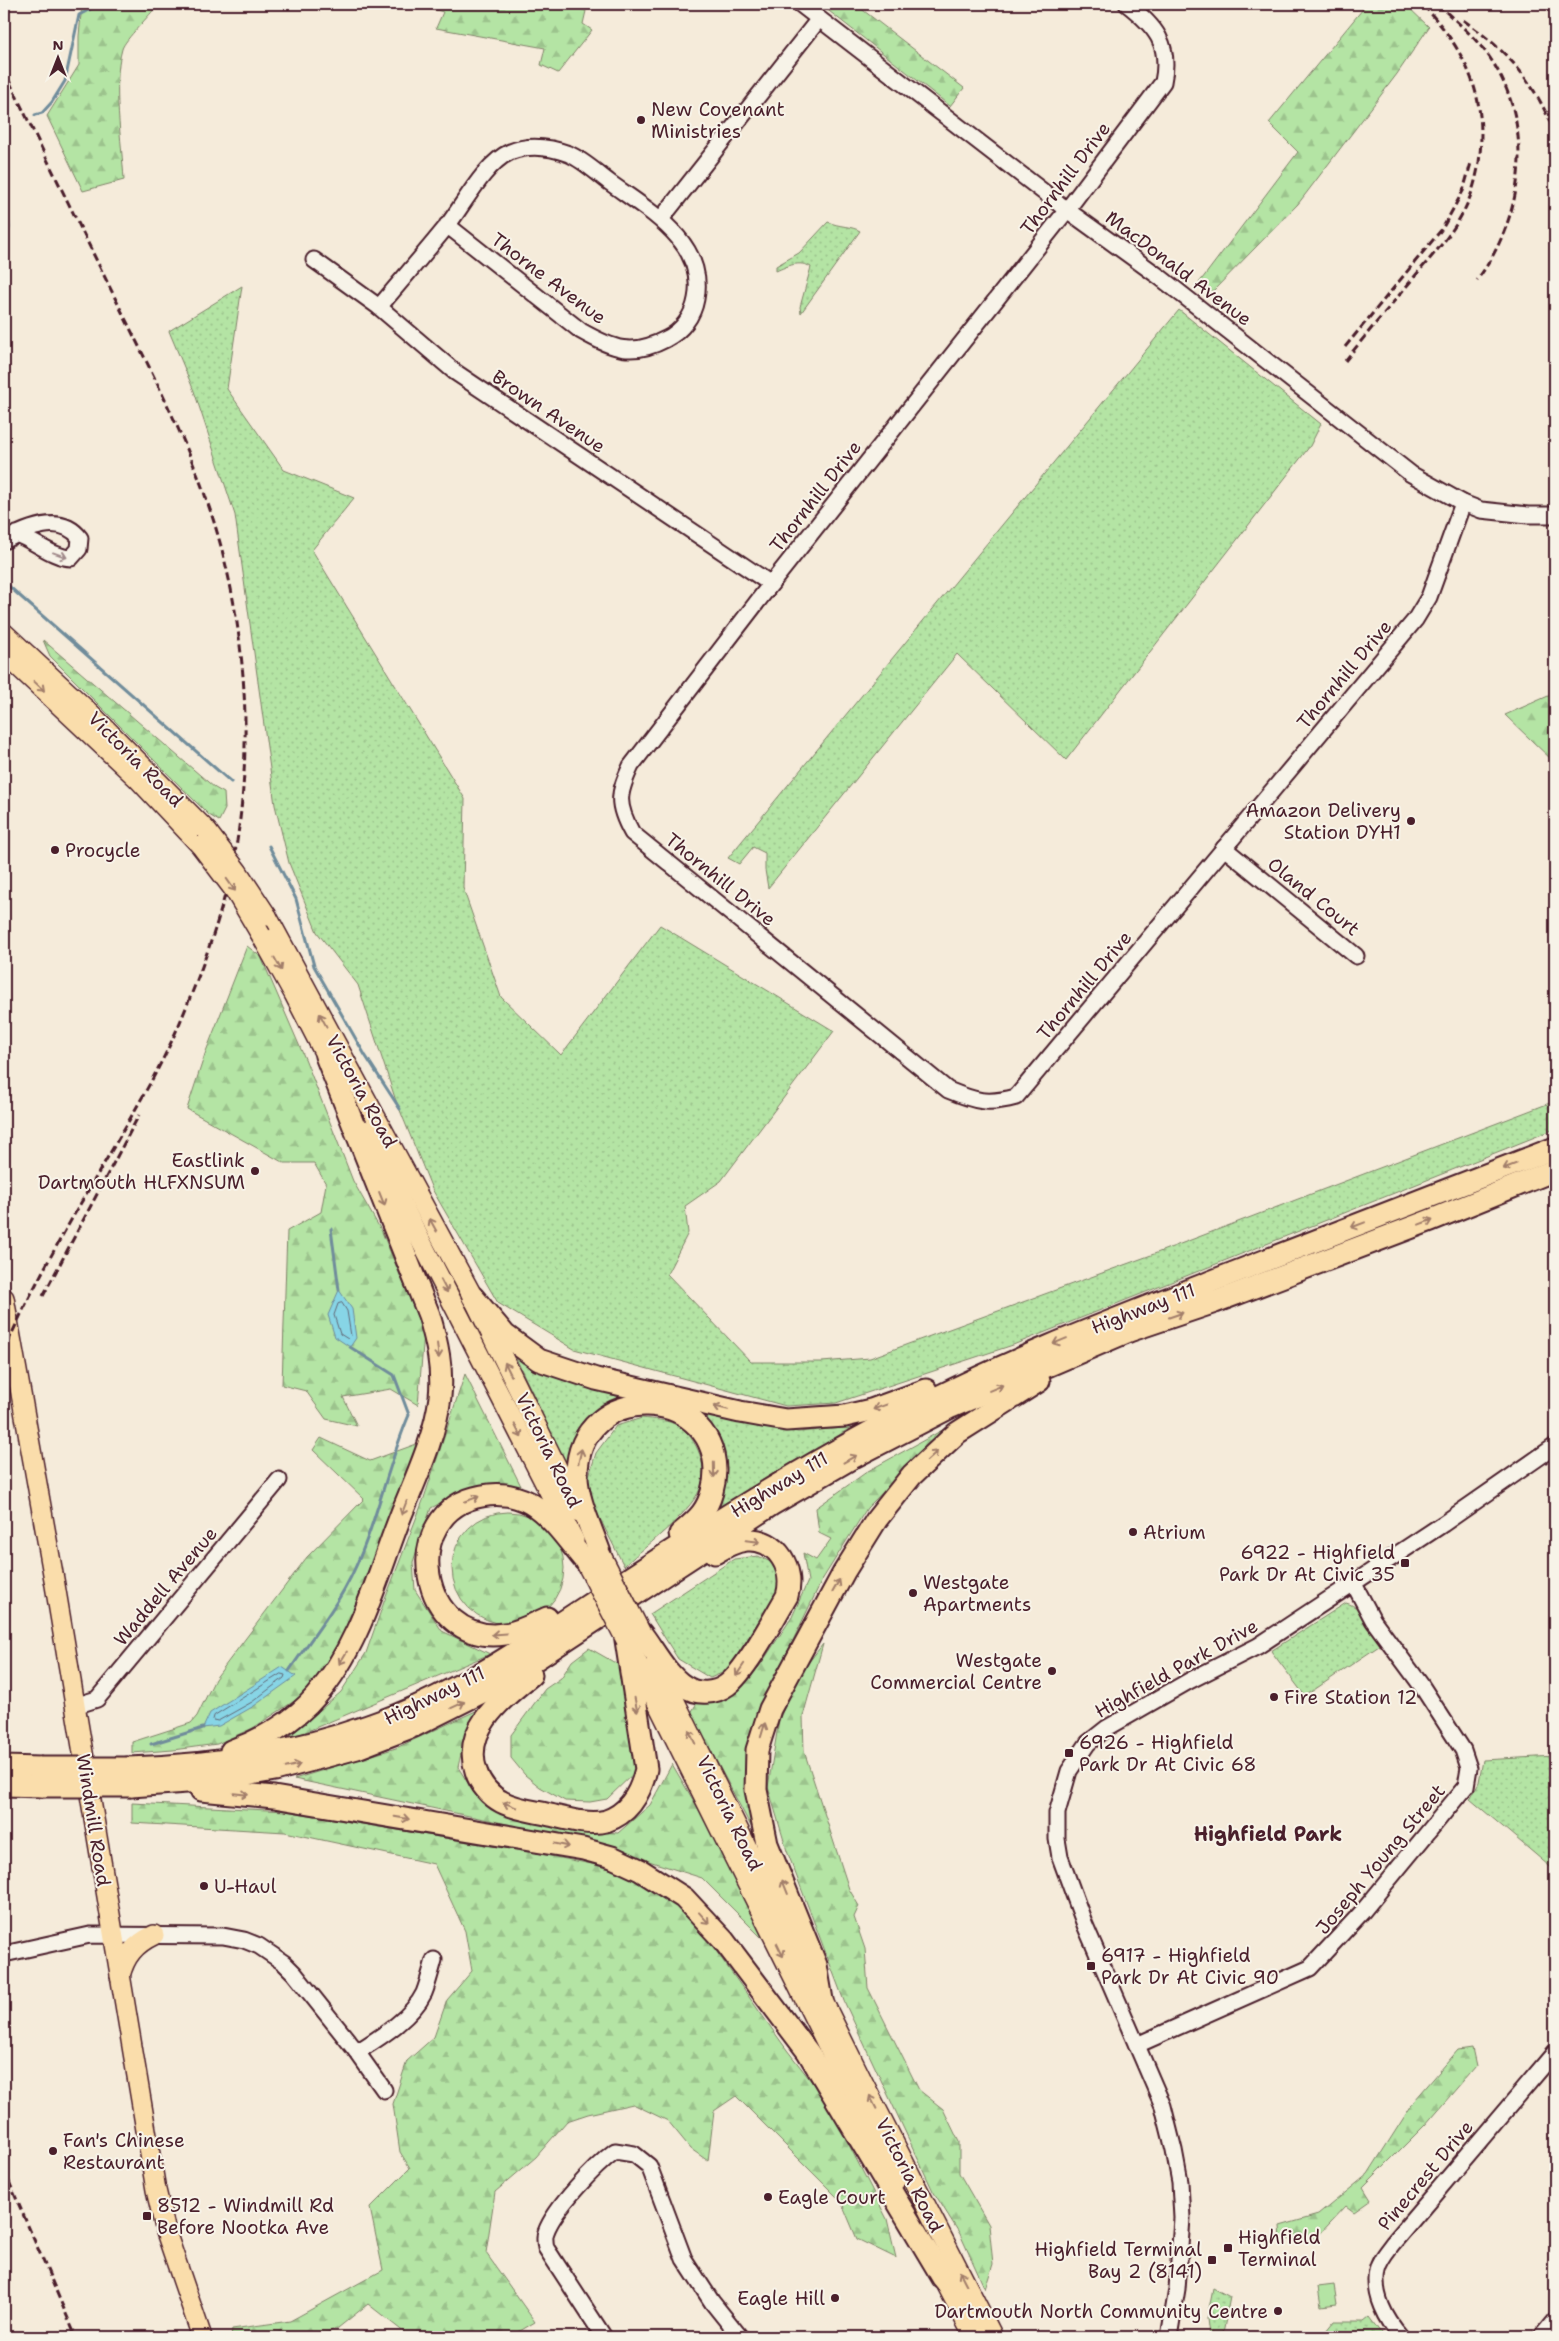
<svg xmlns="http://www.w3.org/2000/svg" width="1559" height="2341" font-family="'Shantell Sans',sans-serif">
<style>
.green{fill:url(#green-dots);stroke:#7f8268}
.forest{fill:url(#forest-firs);stroke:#7f8268}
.pitch{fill:#b4e4a4;stroke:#7f8268}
.water{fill:#87d5e6;stroke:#6f8c9b}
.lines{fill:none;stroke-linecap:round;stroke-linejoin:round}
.shore{stroke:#626876;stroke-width:1}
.stream{stroke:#6f8c9b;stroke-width:3}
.minor-casing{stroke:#4a1f2b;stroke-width:19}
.major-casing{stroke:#4a1f2b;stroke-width:22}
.highway-casing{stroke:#4a1f2b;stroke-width:25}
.minor{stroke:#f7f3e8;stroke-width:15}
.major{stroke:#faddab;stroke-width:19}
.highway{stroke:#faddab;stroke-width:21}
.rail{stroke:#4a1f2b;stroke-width:3;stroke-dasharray:8 4;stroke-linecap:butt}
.major-bridge-casing{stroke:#4a1f2b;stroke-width:22;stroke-linecap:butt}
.highway-bridge-casing{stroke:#4a1f2b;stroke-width:25;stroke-linecap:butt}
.major-bridge{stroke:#faddab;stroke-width:19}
.highway-bridge{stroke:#faddab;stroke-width:21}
.oneway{stroke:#a0898a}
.oneway2{stroke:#a27e6b}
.poi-dot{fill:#4a1f2b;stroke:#f7f3e8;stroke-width:2}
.labels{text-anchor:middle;stroke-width:4;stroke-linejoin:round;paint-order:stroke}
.poi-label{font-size:19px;fill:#4a1f2b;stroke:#f7f3e8;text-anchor:start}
.street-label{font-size:19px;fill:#4a1f2b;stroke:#f7f3e8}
.neighbourhood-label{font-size:20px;font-weight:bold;fill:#4a1f2b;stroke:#f7f3e8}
</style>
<defs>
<pattern id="green-dots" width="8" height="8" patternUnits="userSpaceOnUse" patternTransform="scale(1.25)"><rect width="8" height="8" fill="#b4e4a4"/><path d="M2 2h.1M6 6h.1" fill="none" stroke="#9cc38d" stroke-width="1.8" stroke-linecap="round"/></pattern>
<pattern id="forest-firs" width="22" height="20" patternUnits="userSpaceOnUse" patternTransform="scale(1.25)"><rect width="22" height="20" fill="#b4e4a4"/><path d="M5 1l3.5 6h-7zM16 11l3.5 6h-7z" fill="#9cc38d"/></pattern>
</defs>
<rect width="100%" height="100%" fill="#f5ebda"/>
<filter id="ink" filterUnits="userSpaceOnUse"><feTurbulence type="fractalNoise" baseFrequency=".02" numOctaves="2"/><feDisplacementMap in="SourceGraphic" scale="10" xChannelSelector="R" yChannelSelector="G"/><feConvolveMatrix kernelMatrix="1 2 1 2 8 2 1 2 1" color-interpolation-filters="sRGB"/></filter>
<g filter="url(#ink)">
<g class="green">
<path d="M 828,222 C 839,227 852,226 860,231 L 801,313 L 800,307 L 811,267 C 799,260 788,266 776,271 L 776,266 L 799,253 Z"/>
<polygon points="242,286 227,389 284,470 354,498 312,550 465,799 463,888 501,997 561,1055 660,925 834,1031 721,1181 685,1206 688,1233 667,1274 751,1362 822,1362 870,1358 1154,1254 1555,1101 1555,1129 1013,1345 836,1403 786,1406 574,1349 498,1303 432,1189 395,1098 358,985 317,932 289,863 275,805 235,515 194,391 169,331"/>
<polygon points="1179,310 1321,424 1310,446 1066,760 957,654 768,888 765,870 765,853 753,847 739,864 728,858"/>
<polygon points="513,1352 639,1396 580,1433 567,1466"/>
<polygon points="706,1415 798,1432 852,1427 717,1511 722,1461"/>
<path d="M 642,1418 C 668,1421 682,1420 696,1446 C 702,1457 705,1471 702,1483 C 696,1510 644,1547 624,1566 L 595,1509 L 588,1479 L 596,1453 L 616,1426 Z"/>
<polygon points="758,1556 775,1564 782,1586 776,1605 727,1671 710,1678 678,1659 650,1614 734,1559"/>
<path d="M 1346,1603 C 1365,1608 1372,1628 1382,1644 L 1305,1696 L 1271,1651 Z"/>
<polygon points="1555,1756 1555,1871 1470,1799 1479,1782 1483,1760"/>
<polygon points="1213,2288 1230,2297 1223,2334 1209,2335 1207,2319"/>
<polygon points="1369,2317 1384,2337 1321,2337 1334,2321 1364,2321"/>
</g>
<g class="forest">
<path d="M 82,4 L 158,4 C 150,16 125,39 122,49 C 112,84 122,143 124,180 L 83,191 L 47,116 L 79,65 L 79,36 Z"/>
<polygon points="435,4 563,4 586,11 583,24 592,30 558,73 541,65 545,48 436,28 443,12 433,9"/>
<polygon points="820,4 855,4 964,88 950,106"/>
<polygon points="1367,4 1405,4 1429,27 1397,74 1298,204 1212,292 1199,283 1298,152 1269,123"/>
<polygon points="43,640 215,788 224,793 225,809 219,821 209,815 50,656"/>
<polygon points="1555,693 1555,763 1505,715"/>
<polygon points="247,946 261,957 306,1061 353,1181 382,1232 424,1333 418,1405 391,1389 343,1397 357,1426 326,1419 306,1391 282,1385 287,1231 321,1212 326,1184 314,1163 284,1163 187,1109 205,1054"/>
<polygon points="465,1374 522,1488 476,1485 431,1508 413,1562 415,1590 442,1631 490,1654 284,1741 341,1692 366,1653 384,1602 424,1498"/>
<polygon points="946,1428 867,1508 822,1580 771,1686 755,1834 691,1713 698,1701 725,1699 759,1667 792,1617 808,1581 803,1553 816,1560 831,1539 819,1533 816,1508 868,1471"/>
<polygon points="321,1438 370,1461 422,1442 396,1513 334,1659 305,1694 253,1728 217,1744 173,1750 132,1753 132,1742 191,1723 197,1716 215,1679 307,1557 364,1499 313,1450"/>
<circle cx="508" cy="1568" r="56"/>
<polygon points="823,1644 803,1716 804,1751 849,1889 859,1906 854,1917 865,1949 868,1988 919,2090 943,2109 959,2142 959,2173 989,2225 993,2264 985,2289 960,2234 933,2191 844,2001 787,1851 768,1787 779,1720 797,1677"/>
<polygon points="589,1648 626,1669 637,1755 634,1764 636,1771 607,1799 590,1802 565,1801 540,1787 525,1775 511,1758 511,1735 545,1689 561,1678 572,1661"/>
<path d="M 493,1703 C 467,1728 466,1732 458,1767 L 474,1793 L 519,1817 L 568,1829 L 618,1833 L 650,1805 L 672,1764 L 712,1832 L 763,1939 L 702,1878 L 583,1840 L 294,1779 L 396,1748 Z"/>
<polygon points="132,1803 286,1811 545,1855 592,1864 635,1876 668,1897 701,1930 787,2050 826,2100 887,2219 896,2258 857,2239 841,2201 736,2096 714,2111 708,2161 691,2149 668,2121 633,2104 588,2114 567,2121 536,2157 495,2192 486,2253 535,2322 510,2337 410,2337 368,2304 338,2328 315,2337 231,2337 232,2329 290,2321 383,2270 370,2208 410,2168 400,2152 393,2104 407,2061 434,2037 447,2000 472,1971 465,1931 434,1864 285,1832 132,1823"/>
<polygon points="1472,2048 1476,2066 1425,2125 1363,2187 1371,2200 1354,2212 1346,2206 1315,2239 1281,2239 1280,2226 1318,2215 1368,2174 1415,2100 1458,2050"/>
</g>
<polygon class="pitch" points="1334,2285 1337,2304 1321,2306 1318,2287"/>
<g class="water">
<polygon points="339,1290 352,1309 356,1338 350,1347 335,1337 328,1315"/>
<polygon points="282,1667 296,1676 254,1706 219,1726 203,1728 210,1713"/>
</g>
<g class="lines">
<g class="shore">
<polygon points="342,1303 347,1311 351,1336 348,1339 340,1334 334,1315 338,1304"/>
<polygon points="281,1674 285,1675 284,1678 252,1702 218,1721 213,1720 214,1716"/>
</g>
<g class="stream">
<polyline points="35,115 42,113 52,102 65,81 79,15 100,4"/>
<polyline points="4,158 9,228"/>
<polyline points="4,158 5,137"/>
<polyline points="4,582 231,782"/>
<polyline points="269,846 296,899 314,966 365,1055 400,1109"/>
<polyline points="331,1229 339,1290"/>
<path d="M 289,1671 C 307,1644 329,1617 345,1588 C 375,1534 385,1471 409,1415 L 394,1375 L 350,1347"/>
<polyline points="151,1744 203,1728"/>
</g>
<defs>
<g id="minor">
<polyline points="800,4 1067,210 1161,278 1411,474 1463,503 1481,510 1528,515 1555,515"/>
<path d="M 1127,4 C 1155,26 1171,44 1163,82 L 1067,210 L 771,584 L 631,766 C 618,794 616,804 632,833 L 948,1090 C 975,1101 987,1105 1016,1097 L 1415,620 L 1429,597 L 1463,503"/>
<polyline points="661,219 819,19"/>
<polyline points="314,260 379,307 455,372 771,584"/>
<path d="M 379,307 C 402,280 425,253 447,226 C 464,204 485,163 510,152 C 529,144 550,147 569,154 C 583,160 597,173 609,182 C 647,210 707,242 696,299 C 693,316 682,331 666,339 C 632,357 613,349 581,331 L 447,225"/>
<path d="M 4,541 C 27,528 61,513 80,538 L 79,549 L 71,558 C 54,558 33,540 16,534"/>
<polyline points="1224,848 1356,956"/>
<polyline points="75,1706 97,1699 279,1480"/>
<polyline points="4,1954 90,1935 223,1936 244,1940 259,1946 284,1963 294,1973 357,2052 384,2090"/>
<polyline points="1137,2045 1310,1968 1363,1911 1466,1786 1469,1768 1463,1750 1421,1685 1373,1620 1354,1584"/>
<path d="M 357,2052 C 379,2038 412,2018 424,1993 C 428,1983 431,1971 434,1960"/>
<path d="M 604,2337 L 546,2248 C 545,2243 544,2237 546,2232 C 554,2209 595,2166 615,2151 L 634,2154 L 649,2166 L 684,2259 L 712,2302 L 740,2337"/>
<polyline points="1169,2337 1177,2289 1182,2218 1180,2182 1174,2150 1163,2106 1085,1925 1060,1857 1057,1839 1057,1813 1069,1771 1088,1743 1107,1728 1189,1681 1258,1646 1443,1524 1555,1446"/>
<path d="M 1401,2337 C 1386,2320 1372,2295 1377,2270 C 1379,2260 1387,2251 1393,2243 L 1555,2052"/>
<polyline points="1541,2337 1555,2320"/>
</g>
<g id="major">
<polyline points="4,633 90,713 206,830"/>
<polyline points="4,653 137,778 201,846"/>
<polyline points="267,916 473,1297 579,1512"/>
<polyline points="261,935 294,994 332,1068"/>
<polyline points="364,1130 574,1540"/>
<polyline points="4,1298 55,1585 156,2190 166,2232 202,2337"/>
<polyline points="630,1648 895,2181"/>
<polyline points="656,1663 863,2082 993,2337"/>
<path d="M 120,1976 C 125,1956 135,1944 154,1935"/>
<polyline points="937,2266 974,2337"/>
</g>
<g id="highway">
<polyline points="473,1297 505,1335 539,1360 596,1379 740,1412 786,1420 845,1416 871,1410 926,1390"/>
<path d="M 600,1553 C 592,1530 576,1497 577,1473 C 579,1381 713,1385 715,1470 C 715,1484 711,1501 702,1513 C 696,1521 687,1528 680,1534"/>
<path d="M 547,1618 C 534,1624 520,1632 505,1634 C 419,1647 396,1511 482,1496 C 498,1493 515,1495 530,1503 C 552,1516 568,1541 585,1561"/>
<path d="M 641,1633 C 654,1650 666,1674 684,1686 C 697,1695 715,1694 727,1685 C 746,1671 774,1618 787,1596 C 795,1570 778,1538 747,1540 C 735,1541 725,1547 715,1553"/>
<path d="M 531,1675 C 502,1699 462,1729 476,1771 C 480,1784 490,1796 502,1802 C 515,1809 532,1811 546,1814 C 564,1818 589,1826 606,1821 C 630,1813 641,1792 646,1769 L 626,1640"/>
<path d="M 231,1751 C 262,1740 295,1721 316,1696 C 360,1646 377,1576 401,1515 C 416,1477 435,1438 440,1397 C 443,1369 437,1342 429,1315 L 326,1056"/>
<polyline points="4,1767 40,1768"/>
<path d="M 128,1768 C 210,1766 291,1753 368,1726 C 462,1694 545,1633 628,1579 C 728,1514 827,1452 934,1399 C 1023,1354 1117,1319 1210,1282 C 1325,1238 1440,1193 1555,1148"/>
<polyline points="4,1785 43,1786"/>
<polyline points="131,1786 215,1780 275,1770 357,1748 414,1726 498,1684 771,1505 852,1458 951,1407 1129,1331 1215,1302 1431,1220 1555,1170"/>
<polyline points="201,1790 274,1797 583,1849 612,1857 640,1870 684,1898 724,1941 808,2052 943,2278"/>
<polyline points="822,2000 816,1965 767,1844 756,1790 757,1750 770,1709 844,1572 877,1519 912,1475 957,1433 1039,1381"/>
</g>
</defs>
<use href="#minor" class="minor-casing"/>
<use href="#major" class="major-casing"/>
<use href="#highway" class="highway-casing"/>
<use href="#minor" class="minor"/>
<use href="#major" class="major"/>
<use href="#highway" class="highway"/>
<g class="rail">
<path d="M 1437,4 C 1455,20 1473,35 1488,55 C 1536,123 1525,216 1477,280"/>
<path d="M 1463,20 C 1509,52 1535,82 1555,134"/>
<path d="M 4,70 C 43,152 83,233 123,314 C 162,393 203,472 224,558 C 247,649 251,749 237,841 C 226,905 203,968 178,1027 C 159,1071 133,1113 109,1155 C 71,1219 34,1283 4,1351"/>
<polyline points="1345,347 1442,229 1463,191 1471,163"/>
<path d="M 1345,361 C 1368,332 1392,304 1415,276 C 1431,257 1449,238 1461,216 C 1471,199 1476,180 1479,162 C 1488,97 1466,50 1422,4"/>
<polyline points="43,1296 139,1115"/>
<polyline points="4,2170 76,2337"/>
</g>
<defs>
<g id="major-bridge">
<polyline points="206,830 238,872 267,916"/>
<polyline points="201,846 235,891 261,935"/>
<polyline points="600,1553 641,1633"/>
<polyline points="585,1561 626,1640"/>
</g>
<g id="highway-bridge">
<polyline points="40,1768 128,1768"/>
<polyline points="43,1786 131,1786"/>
</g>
</defs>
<use href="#major-bridge" class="major-bridge-casing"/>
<use href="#highway-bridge" class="highway-bridge-casing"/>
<use href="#major-bridge" class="major-bridge"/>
<use href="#highway-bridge" class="highway-bridge"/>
</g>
<defs><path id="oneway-shaft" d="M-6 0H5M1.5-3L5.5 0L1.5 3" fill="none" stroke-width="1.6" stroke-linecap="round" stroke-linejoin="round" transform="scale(1.25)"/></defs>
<use class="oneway" href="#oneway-shaft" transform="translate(60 555) rotate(20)"/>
<g class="oneway2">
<use href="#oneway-shaft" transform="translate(39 686) rotate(43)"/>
<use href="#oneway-shaft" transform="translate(231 885) rotate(55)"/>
<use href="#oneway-shaft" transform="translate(278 964) rotate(61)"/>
<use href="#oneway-shaft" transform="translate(323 1020) rotate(-118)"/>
<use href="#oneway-shaft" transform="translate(1510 1166) rotate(159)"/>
<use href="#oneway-shaft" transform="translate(382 1199) rotate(68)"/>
<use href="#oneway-shaft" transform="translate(1426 1222) rotate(-21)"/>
<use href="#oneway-shaft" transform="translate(433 1225) rotate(-119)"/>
<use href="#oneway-shaft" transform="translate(1358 1225) rotate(159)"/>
<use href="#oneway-shaft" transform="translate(444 1286) rotate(63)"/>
<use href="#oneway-shaft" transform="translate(1176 1315) rotate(-19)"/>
<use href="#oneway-shaft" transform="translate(1060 1341) rotate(158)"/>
<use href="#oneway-shaft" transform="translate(438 1351) rotate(83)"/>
<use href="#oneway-shaft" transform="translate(508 1369) rotate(-116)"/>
<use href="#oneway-shaft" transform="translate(996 1388) rotate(-23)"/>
<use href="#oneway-shaft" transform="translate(880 1407) rotate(160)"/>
<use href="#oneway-shaft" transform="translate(721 1408) rotate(-167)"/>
<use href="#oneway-shaft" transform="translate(518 1431) rotate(63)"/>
<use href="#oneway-shaft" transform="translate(580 1456) rotate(-77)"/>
<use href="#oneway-shaft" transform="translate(932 1456) rotate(-43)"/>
<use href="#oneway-shaft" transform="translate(850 1459) rotate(-29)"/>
<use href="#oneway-shaft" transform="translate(714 1470) rotate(89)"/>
<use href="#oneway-shaft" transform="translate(472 1499) rotate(-20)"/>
<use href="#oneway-shaft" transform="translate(404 1508) rotate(111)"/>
<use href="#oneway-shaft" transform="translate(753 1541) rotate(6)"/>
<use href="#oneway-shaft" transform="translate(836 1586) rotate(-61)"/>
<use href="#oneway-shaft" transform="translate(499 1634) rotate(176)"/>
<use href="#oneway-shaft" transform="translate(343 1658) rotate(121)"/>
<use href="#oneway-shaft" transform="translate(740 1670) rotate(124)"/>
<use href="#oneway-shaft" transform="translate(458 1705) rotate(-25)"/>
<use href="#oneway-shaft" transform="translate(636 1705) rotate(79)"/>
<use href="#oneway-shaft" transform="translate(763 1730) rotate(-73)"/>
<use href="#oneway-shaft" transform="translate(692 1737) rotate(-116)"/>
<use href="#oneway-shaft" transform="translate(293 1766) rotate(-13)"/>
<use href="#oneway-shaft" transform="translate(241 1794) rotate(6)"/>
<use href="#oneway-shaft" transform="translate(510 1805) rotate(-160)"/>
<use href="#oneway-shaft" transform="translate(402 1818) rotate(10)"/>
<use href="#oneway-shaft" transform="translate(562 1845) rotate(11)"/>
<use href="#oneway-shaft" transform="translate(785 1887) rotate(-112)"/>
<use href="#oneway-shaft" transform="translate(704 1918) rotate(48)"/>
<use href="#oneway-shaft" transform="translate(780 1950) rotate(64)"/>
<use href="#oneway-shaft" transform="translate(873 2102) rotate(-117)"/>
<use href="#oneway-shaft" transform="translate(963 2278) rotate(-117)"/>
</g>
</g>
<g class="poi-dot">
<circle cx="641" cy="120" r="5"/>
<circle cx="1411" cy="821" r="5"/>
<circle cx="55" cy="850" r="5"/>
<circle cx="255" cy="1171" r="5"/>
<circle cx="1133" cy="1532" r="5"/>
<rect x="1400" y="1558" width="10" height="10" rx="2.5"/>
<circle cx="913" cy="1593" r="5"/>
<circle cx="1052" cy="1671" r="5"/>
<circle cx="1274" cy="1697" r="5"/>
<rect x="1064" y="1748" width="10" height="10" rx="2.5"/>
<circle cx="204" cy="1886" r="5"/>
<rect x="1086" y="1961" width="10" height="10" rx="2.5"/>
<circle cx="53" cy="2151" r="5"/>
<circle cx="768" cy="2197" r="5"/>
<rect x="142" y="2211" width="10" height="10" rx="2.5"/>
<rect x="1223" y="2243" width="10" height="10" rx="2.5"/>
<rect x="1207" y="2255" width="10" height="10" rx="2.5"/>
<circle cx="835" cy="2298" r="5"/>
<circle cx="1278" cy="2311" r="5"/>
</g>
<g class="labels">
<g class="poi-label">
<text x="651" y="116">New Covenant<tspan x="651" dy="22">Ministries</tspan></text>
<text x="1401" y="817" text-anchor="end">Amazon Delivery<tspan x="1401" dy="22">Station DYH1</tspan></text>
<text x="65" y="857">Procycle</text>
<text x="245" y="1167" text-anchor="end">Eastlink<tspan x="245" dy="22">Dartmouth HLFXNSUM</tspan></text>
<text x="1143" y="1539">Atrium</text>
<text x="1395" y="1559" text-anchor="end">6922 - Highfield<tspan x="1395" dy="22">Park Dr At Civic 35</tspan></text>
<text x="923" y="1589">Westgate<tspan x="923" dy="22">Apartments</tspan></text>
<text x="1042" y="1667" text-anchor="end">Westgate<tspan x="1042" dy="22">Commercial Centre</tspan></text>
<text x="1284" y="1704">Fire Station 12</text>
<text x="1079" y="1749">6926 - Highfield<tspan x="1079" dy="22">Park Dr At Civic 68</tspan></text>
<text x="214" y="1893">U-Haul</text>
<text x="1101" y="1962">6917 - Highfield<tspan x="1101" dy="22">Park Dr At Civic 90</tspan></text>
<text x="63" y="2147">Fan's Chinese<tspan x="63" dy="22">Restaurant</tspan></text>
<text x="778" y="2204">Eagle Court</text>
<text x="157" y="2212">8512 - Windmill Rd<tspan x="157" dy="22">Before Nootka Ave</tspan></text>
<text x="1238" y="2244">Highfield<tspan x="1238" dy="22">Terminal</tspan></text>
<text x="1202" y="2256" text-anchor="end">Highfield Terminal<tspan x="1202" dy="22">Bay 2 (8141)</tspan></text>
<text x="825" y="2305" text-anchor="end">Eagle Hill</text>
<text x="1268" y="2318" text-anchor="end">Dartmouth North Community Centre</text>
</g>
<g class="street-label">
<text transform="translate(1065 178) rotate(-53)" y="7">Thornhill Drive</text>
<text transform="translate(1179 268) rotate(37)" y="7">MacDonald Avenue</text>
<text transform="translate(549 278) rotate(37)" y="7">Thorne Avenue</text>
<text transform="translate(549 411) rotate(34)" y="7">Brown Avenue</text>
<text transform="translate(815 496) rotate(-52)" y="7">Thornhill Drive</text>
<text transform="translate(1344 674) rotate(-50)" y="7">Thornhill Drive</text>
<text transform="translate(136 759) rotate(45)" y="7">Victoria Road</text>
<text transform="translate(721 879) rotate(39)" y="7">Thornhill Drive</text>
<text transform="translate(1314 896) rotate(39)" y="7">Oland Court</text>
<text transform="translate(1084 985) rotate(-50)" y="7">Thornhill Drive</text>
<text transform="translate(362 1091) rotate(61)" y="7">Victoria Road</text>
<text transform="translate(1143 1308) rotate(-21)" y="7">Highway 111</text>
<text transform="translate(549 1450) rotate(64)" y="7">Victoria Road</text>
<text transform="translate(779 1484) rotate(-31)" y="7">Highway 111</text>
<text transform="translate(165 1586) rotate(-50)" y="7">Waddell Avenue</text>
<text transform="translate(1176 1668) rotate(-29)" y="7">Highfield Park Drive</text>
<text transform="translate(434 1695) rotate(-26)" y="7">Highway 111</text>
<text transform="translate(730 1813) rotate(64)" y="7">Victoria Road</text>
<text transform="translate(94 1820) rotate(81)" y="7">Windmill Road</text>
<text transform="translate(1380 1859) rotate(-50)" y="7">Joseph Young Street</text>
<text transform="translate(910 2175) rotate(63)" y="7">Victoria Road</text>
<text transform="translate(1425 2175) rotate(-50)" y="7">Pinecrest Drive</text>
</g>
<g class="neighbourhood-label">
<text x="1268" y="1841">Highfield Park</text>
</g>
</g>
<rect width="1559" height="2341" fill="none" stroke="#f7f3e8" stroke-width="20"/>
<rect x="10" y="10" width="1539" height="2321" fill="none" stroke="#4a1f2b" stroke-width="2" filter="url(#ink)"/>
<g transform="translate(58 58)" stroke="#f7f3e8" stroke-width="4" paint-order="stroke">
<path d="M0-4L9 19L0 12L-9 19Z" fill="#4a1f2b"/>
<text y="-8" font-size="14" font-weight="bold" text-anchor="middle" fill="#4a1f2b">N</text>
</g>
</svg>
